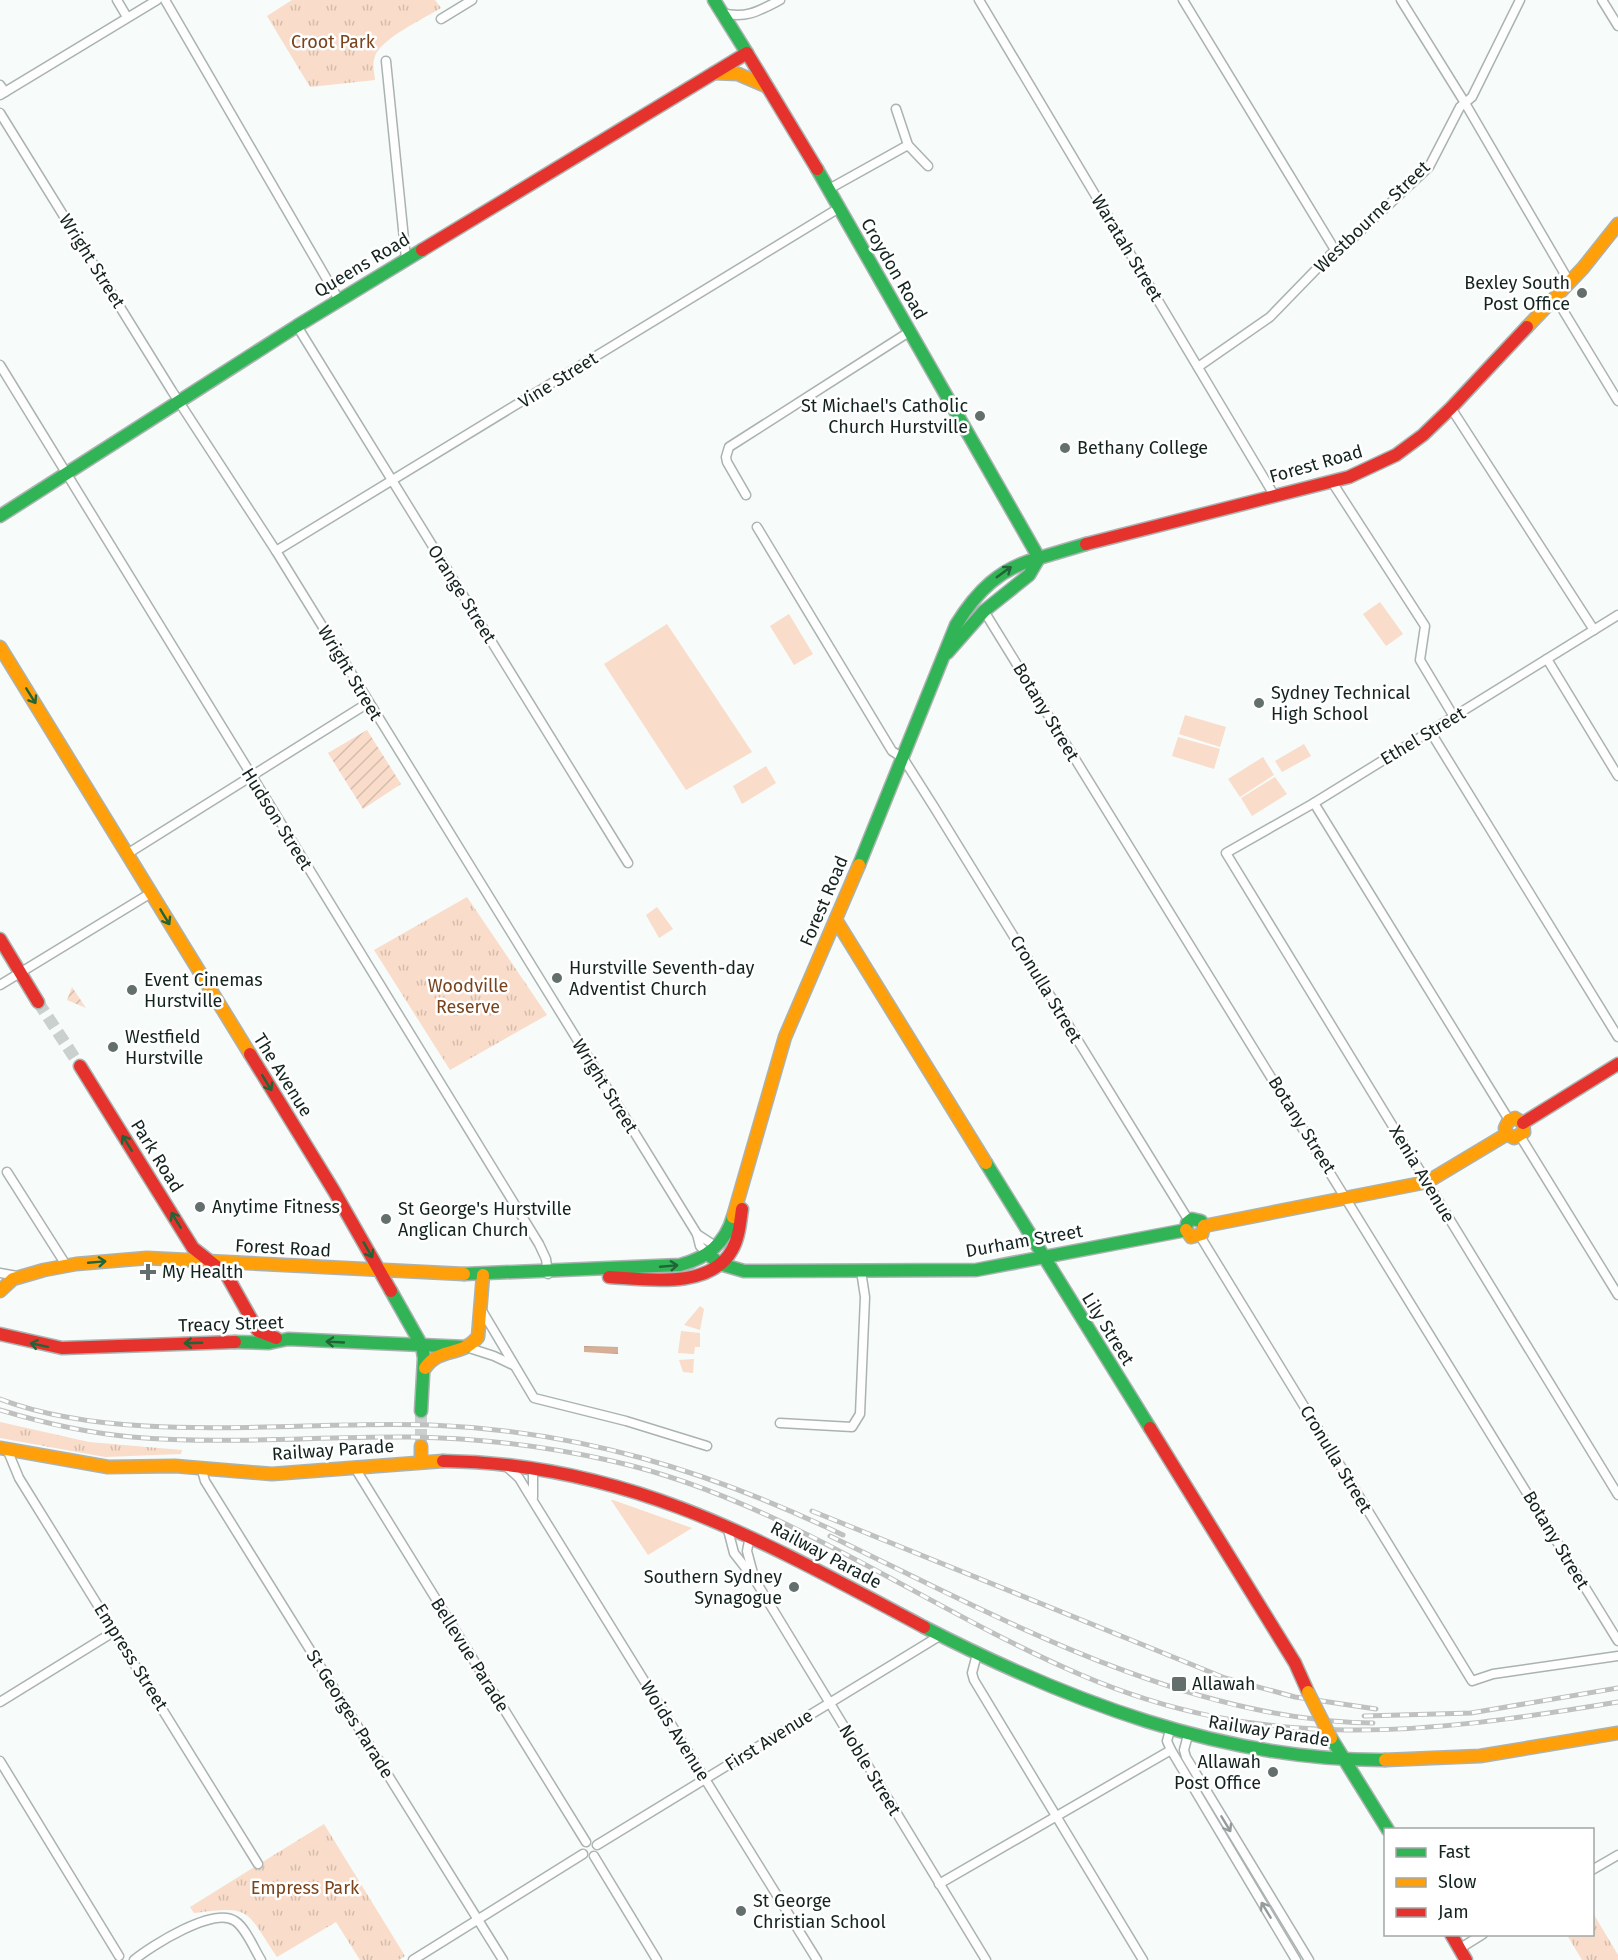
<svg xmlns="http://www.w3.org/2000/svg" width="1618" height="1960" font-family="'Fira Sans',sans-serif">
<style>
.grass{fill:#f9dcca}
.park{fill:url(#park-tufts)}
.garden{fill:url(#garden-furrows)}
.water{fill:url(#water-rules)}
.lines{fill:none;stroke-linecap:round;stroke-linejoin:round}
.secondary-tunnel{stroke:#c9d0ce;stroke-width:12;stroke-dasharray:12 6;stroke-linecap:butt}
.street-casing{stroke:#aab3b1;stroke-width:11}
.fast-casing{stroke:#aab3b1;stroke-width:15}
.slow-casing{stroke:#aab3b1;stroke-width:15}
.jam-casing{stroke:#aab3b1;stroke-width:15}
.street{stroke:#fefefe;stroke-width:8}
.fast{stroke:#30b455;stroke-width:12}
.slow{stroke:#ff9f0a;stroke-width:12}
.jam{stroke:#e5322d;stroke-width:12}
.rail-casing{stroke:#bfc0c0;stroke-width:5}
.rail{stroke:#fff;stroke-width:3;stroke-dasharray:9;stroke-linecap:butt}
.slow-bridge-casing{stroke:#aab3b1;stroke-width:15;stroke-linecap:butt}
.slow-bridge{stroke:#ff9f0a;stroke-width:12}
.oneway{stroke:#206437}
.oneway2{stroke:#949b9a}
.poi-dot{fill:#636f6c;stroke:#fff;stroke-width:2}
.labels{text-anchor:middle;stroke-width:5;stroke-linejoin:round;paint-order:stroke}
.park-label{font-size:18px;fill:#7a431c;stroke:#fff}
.street-label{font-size:18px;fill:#13231f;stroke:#fff}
.poi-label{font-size:18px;fill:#13231f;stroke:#fff;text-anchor:start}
</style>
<defs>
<pattern id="park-tufts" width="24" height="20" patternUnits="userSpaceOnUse" patternTransform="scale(1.5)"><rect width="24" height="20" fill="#f9dcca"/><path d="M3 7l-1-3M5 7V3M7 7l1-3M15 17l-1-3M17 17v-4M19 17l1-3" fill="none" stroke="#d5bcad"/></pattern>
<pattern id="garden-furrows" width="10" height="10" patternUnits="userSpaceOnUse" patternTransform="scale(1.5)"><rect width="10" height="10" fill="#f9dcca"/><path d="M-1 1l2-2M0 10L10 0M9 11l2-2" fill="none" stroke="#d5bcad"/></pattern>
<pattern id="water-rules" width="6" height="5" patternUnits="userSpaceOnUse" patternTransform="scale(1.5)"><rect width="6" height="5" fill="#d6af96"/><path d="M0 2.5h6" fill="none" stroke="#b79681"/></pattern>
</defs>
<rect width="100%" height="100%" fill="#f7fbfa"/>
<g class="grass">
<polygon points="1380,602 1403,634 1386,646 1363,614"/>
<polygon points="789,614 813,654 794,665 770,626"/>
<polygon points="667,624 752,752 686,790 604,664"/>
<polygon points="1185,715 1226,727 1220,747 1179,734"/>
<polygon points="1178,737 1220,749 1214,769 1172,756"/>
<polygon points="1304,744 1311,756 1282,772 1275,761"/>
<polygon points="1263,757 1274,775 1240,797 1228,779"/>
<polygon points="766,766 776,783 742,804 733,786"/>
<polygon points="1275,777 1287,794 1252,816 1241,798"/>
<polygon points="657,907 673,929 659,938 646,915"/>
<polygon points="700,1306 704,1309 700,1330 684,1325"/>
<polygon points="681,1331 700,1333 700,1347 695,1347 694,1354 678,1353"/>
<polygon points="694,1359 693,1373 683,1372 679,1360"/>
<polygon points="611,1500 613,1500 692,1528 648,1555"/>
</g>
<g class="park">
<path d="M 292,0 L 435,0 L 441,8 C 423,19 382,38 375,56 C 372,64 374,71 375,80 L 310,87 L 267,16 Z"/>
<polygon points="467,897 547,1015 450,1070 374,950"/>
<polygon points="0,1422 89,1442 182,1450 181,1454 105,1457 0,1438"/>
<path d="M 324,1824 L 405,1956 L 399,1960 L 360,1960 L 336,1922 L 277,1957 C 245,1910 253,1905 194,1913 L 190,1907 Z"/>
<polygon points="1593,1913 1618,1955 1618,1960 1582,1960 1567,1935 1592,1934"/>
</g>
<g class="garden">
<polygon points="367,730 401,784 363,809 328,753"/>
<polygon points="72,987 86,1008 67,1000"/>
</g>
<polygon class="water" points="584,1346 618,1347 618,1354 584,1352"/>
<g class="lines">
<g class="secondary-tunnel">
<polyline points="38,1002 80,1066"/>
<polyline points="421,1411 421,1446"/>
</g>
<defs>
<g id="street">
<polyline points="117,0 127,17"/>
<polyline points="165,0 339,300"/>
<polyline points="979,0 1274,495"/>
<polyline points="1183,0 1335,250"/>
<polyline points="1401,0 1465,103 1570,283"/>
<polyline points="1602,0 1618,26"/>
<path d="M 722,13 C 746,19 759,11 780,0"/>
<polyline points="441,19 472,0"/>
<polyline points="386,61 406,259"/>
<polyline points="0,85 5,92"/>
<polyline points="0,95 157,0"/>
<polyline points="896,109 908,145"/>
<polyline points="0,113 172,391 276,551 697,1234 700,1246 709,1255"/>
<polyline points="829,189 908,145 928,166"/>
<polyline points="1555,297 1618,401"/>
<polyline points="297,326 628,863"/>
<polyline points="0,365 539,1244 546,1259 548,1274"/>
<polyline points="1198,367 1270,317 1335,250 1353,238 1429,167 1460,107 1472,97 1520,0"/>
<polyline points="1451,408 1594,630"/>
<polyline points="1332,482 1425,626 1420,660 1454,717"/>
<polyline points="746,495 727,462 726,457 729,447 909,332"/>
<polyline points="757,527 892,751 903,758 934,807 1189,1221"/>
<polyline points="276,551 839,208"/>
<polyline points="984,611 1618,1641"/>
<polyline points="1618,615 1314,803 1226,853 1618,1495"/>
<polyline points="1547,659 1618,776"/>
<polyline points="1430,731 1618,1037"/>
<polyline points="1314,803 1509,1120"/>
<polyline points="127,854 368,703"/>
<polyline points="0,985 151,893"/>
<polyline points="1520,1136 1618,1295"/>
<polyline points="7,1172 66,1265"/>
<polyline points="697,1234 717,1247"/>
<polyline points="1200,1236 1472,1681 1493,1674 1618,1656"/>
<polyline points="0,1273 17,1276"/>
<polyline points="481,1309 534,1398 626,1421 707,1446"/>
<polyline points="466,1347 494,1356 513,1365"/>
<polyline points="780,1423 852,1427 860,1414 865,1297 861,1271"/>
<polyline points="7,1449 19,1478 258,1864"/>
<polyline points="506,1466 519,1478 533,1501 817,1960"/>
<polyline points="201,1467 205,1481 503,1960"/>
<polyline points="355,1468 586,1842"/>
<polyline points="533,1497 533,1468"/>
<polyline points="727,1526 734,1553 755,1580 986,1960"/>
<polyline points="750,1536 747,1551 754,1577"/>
<polyline points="977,1654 972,1673 974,1680 1143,1960"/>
<polyline points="0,1702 115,1631"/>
<polyline points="1188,1735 1184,1750 1186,1757 1309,1960"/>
<polyline points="1171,1750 1296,1960"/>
<polyline points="0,1761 119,1956"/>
<polyline points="597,1845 941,1635"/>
<polyline points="594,1856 657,1960"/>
<polyline points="1592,1870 1618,1855"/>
<polyline points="939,1884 1171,1750 1167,1741 1170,1730"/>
<polyline points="1459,1949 1483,1934"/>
<path d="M 134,1960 C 151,1946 214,1906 235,1921 C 246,1928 254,1949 261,1960"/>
<polyline points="413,1960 583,1854"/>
</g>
<g id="fast">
<polyline points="714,0 747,53"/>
<polyline points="817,169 1039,558 1086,544"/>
<polyline points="0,516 297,326 422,250"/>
<polyline points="947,653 984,611 1029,575 1039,558"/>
<path d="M 859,865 L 956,625 C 977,591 1000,568 1039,558"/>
<polyline points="986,1163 1150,1428"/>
<polyline points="1186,1230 1187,1223 1192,1219 1201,1221 1204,1226"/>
<polyline points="709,1255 720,1264 744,1271 976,1270 1186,1230"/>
<path d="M 464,1274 L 680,1265 C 707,1258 725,1244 733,1217"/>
<polyline points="391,1291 422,1346 424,1358 421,1411"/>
<polyline points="235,1342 269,1343 288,1339 466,1347"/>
<path d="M 924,1627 C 1066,1700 1223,1761 1385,1760"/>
<polyline points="1331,1738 1388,1830"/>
</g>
<g id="slow">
<polyline points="714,73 738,74 766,86"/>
<polyline points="1527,327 1583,268 1618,224"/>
<polyline points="0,647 250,1054"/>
<polyline points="836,920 986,1163"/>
<polyline points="1507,1134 1505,1128 1509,1120 1515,1118 1523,1123"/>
<polyline points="1507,1134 1514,1138 1524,1132 1523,1123"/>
<polyline points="733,1217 785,1037 859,865"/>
<polyline points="1204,1226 1427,1182 1507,1134"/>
<polyline points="1186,1230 1191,1237 1202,1234 1204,1226"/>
<polyline points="0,1291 13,1279 44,1270 76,1264 147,1258 464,1274"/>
<path d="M 425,1368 C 441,1346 460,1358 478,1337 L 483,1275"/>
<polyline points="421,1446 421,1461"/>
<polyline points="0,1448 108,1467 175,1466 272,1474 443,1461"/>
<polyline points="1385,1760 1480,1756 1618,1733"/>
</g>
<g id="jam">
<polyline points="422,250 747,53 817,169"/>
<polyline points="1086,544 1349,477 1396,455 1423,435 1451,408 1527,327"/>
<polyline points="0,939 38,1002"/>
<polyline points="250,1054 334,1191 391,1291"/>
<polyline points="80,1066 193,1248 226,1274 258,1331 276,1338"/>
<polyline points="1523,1123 1618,1064"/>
<path d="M 609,1277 C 646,1279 710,1290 732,1250 C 739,1238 740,1223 742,1209"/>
<polyline points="0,1334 62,1348 235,1342"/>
<polyline points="1150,1428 1295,1663 1308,1692"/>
<path d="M 443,1461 C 628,1463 765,1542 924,1627"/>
<polyline points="1451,1934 1466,1960"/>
</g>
</defs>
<use href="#street" class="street-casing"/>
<use href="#fast" class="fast-casing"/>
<use href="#slow" class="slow-casing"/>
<use href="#jam" class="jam-casing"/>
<use href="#street" class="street"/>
<use href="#fast" class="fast"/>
<use href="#slow" class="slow"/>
<use href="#jam" class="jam"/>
<defs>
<g id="rail">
<path d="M 0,1399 C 124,1446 298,1420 431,1425 C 580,1431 709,1471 843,1535"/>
<path d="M 0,1410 C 43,1423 87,1433 132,1437 C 224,1445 318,1436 411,1437 C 478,1438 546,1446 612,1461 C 781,1499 921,1606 1079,1674 C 1264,1754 1426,1734 1618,1702"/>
<polyline points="812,1511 1225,1678 1295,1697 1376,1709"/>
<path d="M 830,1536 C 996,1616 1185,1721 1373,1723"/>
<polyline points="1364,1716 1471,1713 1618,1688"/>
</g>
</defs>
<use href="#rail" class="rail-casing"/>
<use href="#rail" class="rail"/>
<defs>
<polyline id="slow-bridge" points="1308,1692 1331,1738"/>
</defs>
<use href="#slow-bridge" class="slow-bridge-casing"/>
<use href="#slow-bridge" class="slow-bridge"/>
</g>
<defs><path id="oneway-shaft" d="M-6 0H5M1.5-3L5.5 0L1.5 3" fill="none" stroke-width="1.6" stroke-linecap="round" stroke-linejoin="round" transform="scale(1.5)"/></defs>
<g class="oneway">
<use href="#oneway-shaft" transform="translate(1004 572) rotate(-36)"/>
<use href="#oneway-shaft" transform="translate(31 696) rotate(58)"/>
<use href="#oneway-shaft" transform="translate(165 917) rotate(59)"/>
<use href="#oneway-shaft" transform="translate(267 1083) rotate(58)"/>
<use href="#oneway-shaft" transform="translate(127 1143) rotate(-122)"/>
<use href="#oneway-shaft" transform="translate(176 1220) rotate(-121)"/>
<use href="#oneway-shaft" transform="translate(368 1250) rotate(60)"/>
<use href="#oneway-shaft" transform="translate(97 1262) rotate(-5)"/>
<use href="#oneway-shaft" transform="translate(669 1266) rotate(-5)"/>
<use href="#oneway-shaft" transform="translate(335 1342) rotate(-177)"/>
<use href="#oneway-shaft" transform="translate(193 1343) rotate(178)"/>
<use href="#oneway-shaft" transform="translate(39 1345) rotate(-168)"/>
</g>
<g class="oneway2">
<use href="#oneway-shaft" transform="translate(1226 1824) rotate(59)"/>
<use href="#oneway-shaft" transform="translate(1266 1910) rotate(-121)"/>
</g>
<g class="poi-dot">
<circle cx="1582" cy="293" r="6"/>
<circle cx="980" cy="416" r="6"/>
<circle cx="1065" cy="448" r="6"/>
<circle cx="1259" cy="703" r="6"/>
<circle cx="557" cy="978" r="6"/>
<circle cx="132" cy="990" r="6"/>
<circle cx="113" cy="1047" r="6"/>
<circle cx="200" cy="1207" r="6"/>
<circle cx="386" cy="1219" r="6"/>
<path d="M145 1263h6v6h6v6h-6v6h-6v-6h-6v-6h6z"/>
<circle cx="794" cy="1587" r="6"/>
<rect x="1171" y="1676" width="16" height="16" rx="3"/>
<circle cx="1273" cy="1772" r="6"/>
<circle cx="741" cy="1911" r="6"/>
</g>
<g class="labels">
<g class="park-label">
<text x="333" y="48">Croot Park</text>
<text x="468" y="992">Woodville<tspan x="468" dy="21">Reserve</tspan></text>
<text x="305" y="1894">Empress Park</text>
</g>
<g class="street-label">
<text transform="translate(1372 217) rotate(-44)" y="6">Westbourne Street</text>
<text transform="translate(1127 248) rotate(59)" y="6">Waratah Street</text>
<text transform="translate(92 261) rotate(58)" y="6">Wright Street</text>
<text transform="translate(362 265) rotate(-31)" y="6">Queens Road</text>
<text transform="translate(894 269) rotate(60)" y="6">Croydon Road</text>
<text transform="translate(558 380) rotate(-32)" y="6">Vine Street</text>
<text transform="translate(1316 464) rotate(-16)" y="6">Forest Road</text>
<text transform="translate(462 594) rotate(58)" y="6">Orange Street</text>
<text transform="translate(350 673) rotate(59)" y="6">Wright Street</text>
<text transform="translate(1046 712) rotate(59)" y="6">Botany Street</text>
<text transform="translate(1423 736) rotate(-31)" y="6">Ethel Street</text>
<text transform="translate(277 819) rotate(58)" y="6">Hudson Street</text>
<text transform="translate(824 901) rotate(-67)" y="6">Forest Road</text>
<text transform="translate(1046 989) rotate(59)" y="6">Cronulla Street</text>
<text transform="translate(283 1075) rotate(58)" y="6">The Avenue</text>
<text transform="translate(605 1086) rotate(58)" y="6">Wright Street</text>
<text transform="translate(1302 1125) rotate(58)" y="6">Botany Street</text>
<text transform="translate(157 1156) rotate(58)" y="6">Park Road</text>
<text transform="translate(1422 1174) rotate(59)" y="6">Xenia Avenue</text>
<text transform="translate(1024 1241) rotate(-10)" y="6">Durham Street</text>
<text transform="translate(283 1248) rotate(3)" y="6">Forest Road</text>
<text transform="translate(231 1324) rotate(-2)" y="6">Treacy Street</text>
<text transform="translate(1108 1329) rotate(58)" y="6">Lily Street</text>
<text transform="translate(333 1450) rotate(-4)" y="6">Railway Parade</text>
<text transform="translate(1336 1459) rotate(59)" y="6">Cronulla Street</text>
<text transform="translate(1556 1540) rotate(59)" y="6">Botany Street</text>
<text transform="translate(826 1555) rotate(28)" y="6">Railway Parade</text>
<text transform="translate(470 1655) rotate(58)" y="6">Bellevue Parade</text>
<text transform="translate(131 1657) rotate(58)" y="6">Empress Street</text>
<text transform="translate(350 1714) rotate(58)" y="6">St Georges Parade</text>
<text transform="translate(675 1731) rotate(58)" y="6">Woids Avenue</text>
<text transform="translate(1269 1731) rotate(9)" y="6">Railway Parade</text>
<text transform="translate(769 1740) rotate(-32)" y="6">First Avenue</text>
<text transform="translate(870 1770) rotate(59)" y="6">Noble Street</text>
</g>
<g class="poi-label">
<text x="1570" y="289" text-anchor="end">Bexley South<tspan x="1570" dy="21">Post Office</tspan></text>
<text x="968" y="412" text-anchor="end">St Michael's Catholic<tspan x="968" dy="21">Church Hurstville</tspan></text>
<text x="1077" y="454">Bethany College</text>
<text x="1271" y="699">Sydney Technical<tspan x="1271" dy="21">High School</tspan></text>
<text x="569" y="974">Hurstville Seventh-day<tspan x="569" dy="21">Adventist Church</tspan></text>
<text x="144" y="986">Event Cinemas<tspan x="144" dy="21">Hurstville</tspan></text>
<text x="125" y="1043">Westfield<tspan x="125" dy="21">Hurstville</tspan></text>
<text x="212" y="1213">Anytime Fitness</text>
<text x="398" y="1215">St George's Hurstville<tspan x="398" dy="21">Anglican Church</tspan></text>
<text x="162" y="1278">My Health</text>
<text x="782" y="1583" text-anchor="end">Southern Sydney<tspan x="782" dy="21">Synagogue</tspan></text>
<text x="1192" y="1690">Allawah</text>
<text x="1261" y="1768" text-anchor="end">Allawah<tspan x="1261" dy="21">Post Office</tspan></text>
<text x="753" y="1907">St George<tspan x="753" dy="21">Christian School</tspan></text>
</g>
</g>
<rect x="1384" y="1828" width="210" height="108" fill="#ffffff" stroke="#a1a7a5" stroke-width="1.5"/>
<rect x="1396" y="1848" width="30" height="9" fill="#30b455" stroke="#a1a7a5" stroke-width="1.5"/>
<text x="1438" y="1858" font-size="18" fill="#13231f">Fast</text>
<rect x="1396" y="1878" width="30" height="9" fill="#ff9f0a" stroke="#a1a7a5" stroke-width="1.5"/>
<text x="1438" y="1888" font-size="18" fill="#13231f">Slow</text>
<rect x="1396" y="1908" width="30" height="9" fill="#e5322d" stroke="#a1a7a5" stroke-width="1.5"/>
<text x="1438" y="1918" font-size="18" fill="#13231f">Jam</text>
</svg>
